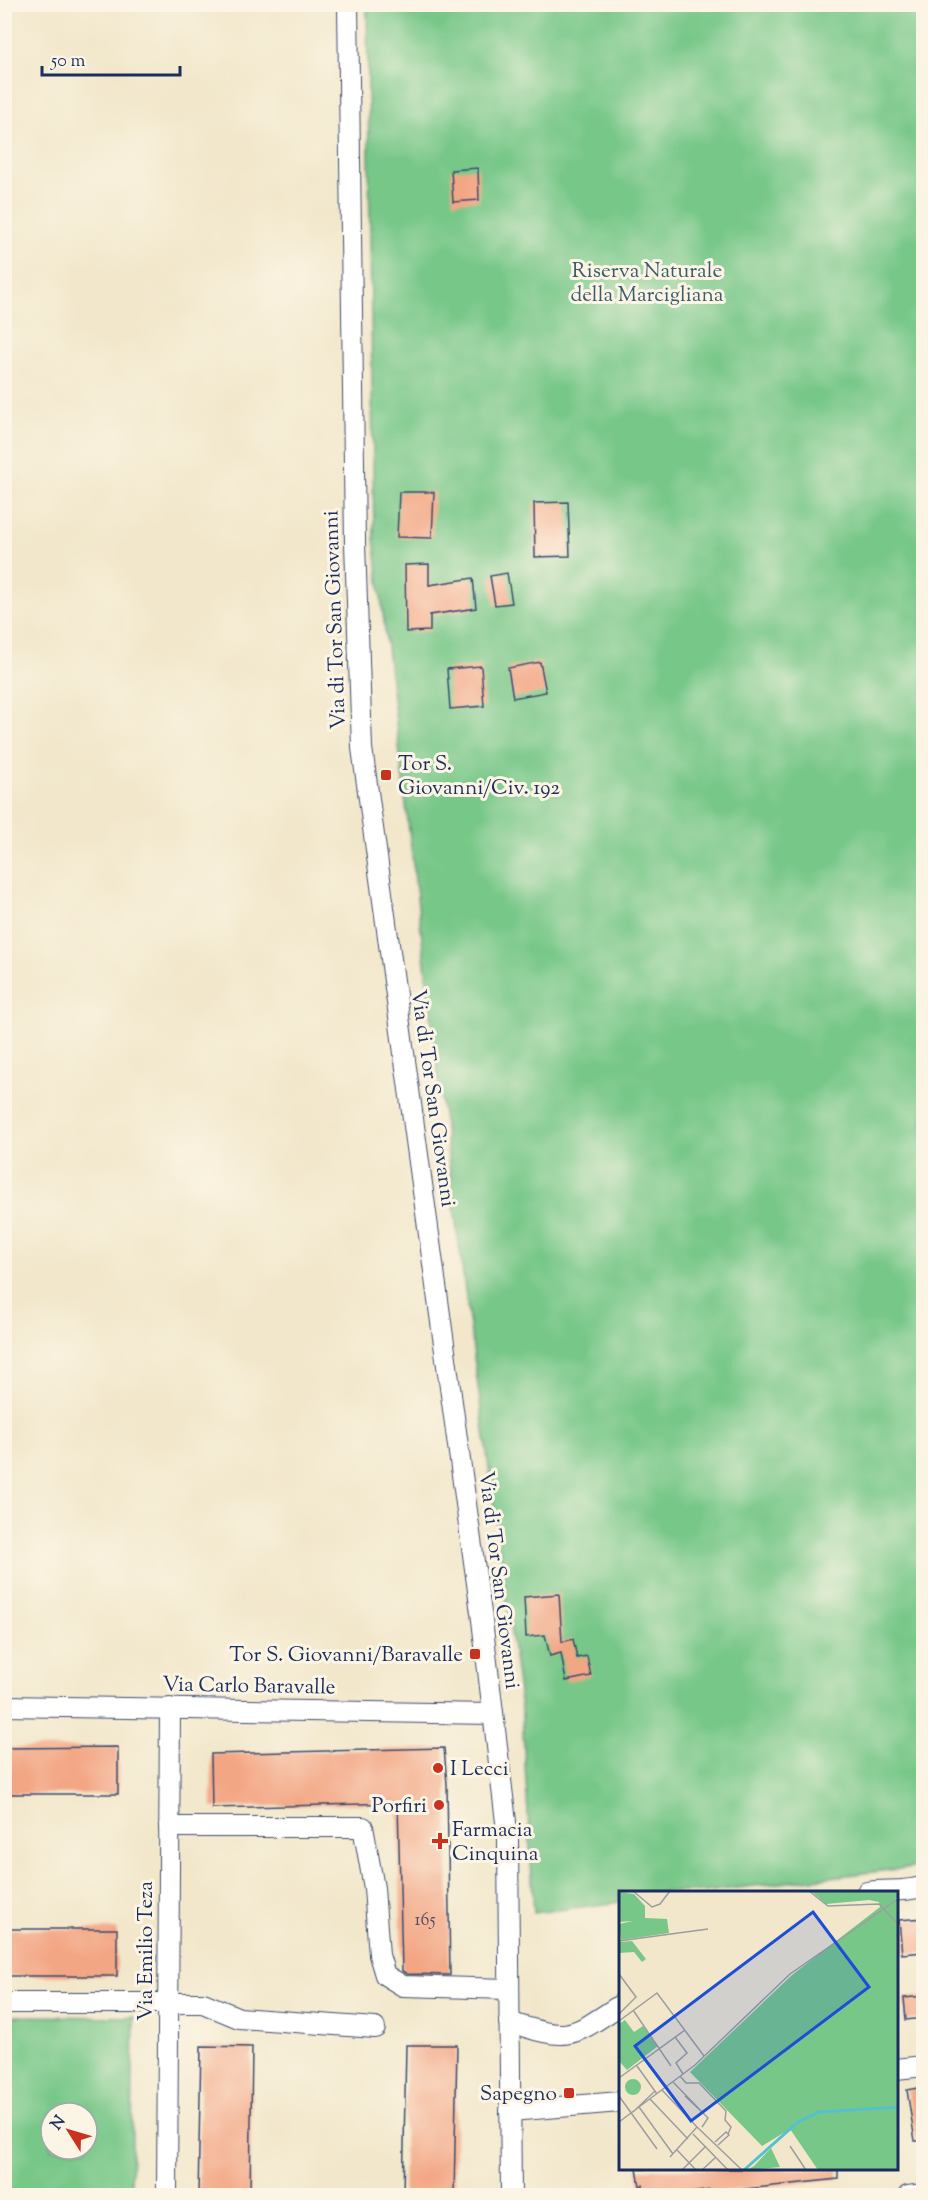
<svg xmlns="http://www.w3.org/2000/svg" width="928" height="2200" font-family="'Sorts Mill Goudy',serif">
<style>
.green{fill:#77c788;stroke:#497b73;stroke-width:1.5;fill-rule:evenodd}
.building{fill:#f3a684}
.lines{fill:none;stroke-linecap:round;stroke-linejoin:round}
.minor-casing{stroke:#3b4b6e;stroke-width:22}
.minor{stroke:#fff;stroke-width:20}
.poi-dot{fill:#c8321e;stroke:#fcf5e5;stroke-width:2}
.labels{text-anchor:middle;stroke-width:6;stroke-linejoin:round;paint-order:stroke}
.number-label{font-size:18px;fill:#514d68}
.park-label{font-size:21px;fill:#375d6b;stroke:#fcf5e5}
.street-label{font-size:21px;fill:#1b2f5e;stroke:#fcf5e5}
.poi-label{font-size:21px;fill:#1b2f5e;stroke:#fcf5e5;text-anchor:start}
.inset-river{fill:none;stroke:#54c1ce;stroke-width:3}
.inset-road{fill:none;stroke:#9c9d9f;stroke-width:1.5}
.view{fill:#1d4ed8;fill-opacity:0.15;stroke:#1d4ed8;stroke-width:3}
.inset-edge{fill:none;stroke:#1b2f5e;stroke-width:3}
</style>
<rect width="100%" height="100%" fill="#fcf5e5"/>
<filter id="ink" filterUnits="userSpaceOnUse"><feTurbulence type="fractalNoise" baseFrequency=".0167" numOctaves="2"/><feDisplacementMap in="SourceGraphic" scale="12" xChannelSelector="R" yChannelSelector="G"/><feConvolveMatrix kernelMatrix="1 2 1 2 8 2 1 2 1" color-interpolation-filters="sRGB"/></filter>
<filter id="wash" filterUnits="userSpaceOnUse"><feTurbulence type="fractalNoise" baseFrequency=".008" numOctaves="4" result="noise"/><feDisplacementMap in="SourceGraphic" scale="24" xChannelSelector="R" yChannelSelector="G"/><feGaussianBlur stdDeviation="1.35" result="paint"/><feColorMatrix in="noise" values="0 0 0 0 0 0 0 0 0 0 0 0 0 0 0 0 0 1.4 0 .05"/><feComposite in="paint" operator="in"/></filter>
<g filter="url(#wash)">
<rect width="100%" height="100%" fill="#f2e7cb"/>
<g class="green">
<polygon points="367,5 923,5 923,1866 703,1892 620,1892 620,1902 534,1913 522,1716 456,1222 374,539"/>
<path d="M 5,2016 L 134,2017 L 131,2195 L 5,2195 ZM 51,2113 L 87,2113 L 87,2149 L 51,2149 Z"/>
</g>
<g id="blocks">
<g class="building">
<polygon points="478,168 479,200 453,202 451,170"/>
<polygon points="399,492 434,492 432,538 397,537"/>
<polygon points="568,502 570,556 535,557 534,503"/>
<polygon points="429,564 429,585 473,578 476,608 430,615 430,631 406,632 405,565"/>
<polygon points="507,573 512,603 495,605 490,576"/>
<polygon points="540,662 546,692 513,698 508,668"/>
<polygon points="481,666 484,706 450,709 447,669"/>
<polygon points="559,1594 562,1642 573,1639 577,1658 587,1656 591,1676 566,1681 561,1653 550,1656 545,1635 526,1637 524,1597"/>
<polygon points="118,1747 118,1794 4,1794 4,1748"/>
<polygon points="444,1748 447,1784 450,1975 407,1974 402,1971 398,1803 212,1808 211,1754"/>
<polygon points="924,1918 924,1952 902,1954 899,1920"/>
<rect x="4" y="1929" width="113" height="47"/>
<polygon points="924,1996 924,2018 906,2020 904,1998"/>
<polygon points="406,2045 457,2045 454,2196 403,2196"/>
<polygon points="201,2046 252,2047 250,2196 198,2196"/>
<polygon points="924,2087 924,2141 915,2141 907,2090"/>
<polygon points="637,2169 838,2169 838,2179 710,2193 710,2190 669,2196 644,2196 643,2185 640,2186"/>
</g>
</g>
</g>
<g filter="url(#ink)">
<use href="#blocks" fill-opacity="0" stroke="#3b4b6e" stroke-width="1.5"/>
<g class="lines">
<defs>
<g id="minor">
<polyline points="348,4 355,543 362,748 482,1620 508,1839 511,2196"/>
<polyline points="4,1706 493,1714"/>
<polyline points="169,1827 363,1827 374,1888 379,1955 385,1975 403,1986 508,1989"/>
<path d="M 867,1892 C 886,1889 905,1893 924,1886"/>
<polyline points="4,2003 203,2003 239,2018 375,2028"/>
<path d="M 509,2022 C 569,2041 569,2039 620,2005"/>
<polyline points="896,2069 924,2066"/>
<polyline points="510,2111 620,2102"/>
<polyline points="167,2196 170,1708"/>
<polyline points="908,2196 924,2194"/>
</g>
</defs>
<use href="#minor" class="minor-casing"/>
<use href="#minor" class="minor"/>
</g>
</g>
<g class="poi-dot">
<rect x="380" y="769" width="12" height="12" rx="3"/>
<rect x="469" y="1648" width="12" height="12" rx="3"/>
<circle cx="438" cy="1768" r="6"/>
<circle cx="439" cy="1805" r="6"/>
<path d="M437 1832h6v6h6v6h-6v6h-6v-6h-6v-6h6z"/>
<rect x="563" y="2087" width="12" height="12" rx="3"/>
</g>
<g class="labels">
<g class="number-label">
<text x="425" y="1925">165</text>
</g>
<g class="park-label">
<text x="647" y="277">Riserva Naturale<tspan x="647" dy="24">della Marcigliana</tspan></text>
</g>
<g class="street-label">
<text transform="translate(334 620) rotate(-92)" y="7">Via di Tor San Giovanni</text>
<text transform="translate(434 1098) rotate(82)" y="7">Via di Tor San Giovanni</text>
<text transform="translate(500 1580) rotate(83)" y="7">Via di Tor San Giovanni</text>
<text transform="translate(249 1685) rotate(1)" y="7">Via Carlo Baravalle</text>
<text transform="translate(145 1951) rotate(-90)" y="7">Via Emilio Teza</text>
</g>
<g class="poi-label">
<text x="398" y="770">Tor S.<tspan x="398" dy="24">Giovanni/Civ. 192</tspan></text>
<text x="463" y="1661" text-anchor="end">Tor S. Giovanni/Baravalle</text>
<text x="450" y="1775">I Lecci</text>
<text x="427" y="1812" text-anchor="end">Porfiri</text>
<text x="452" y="1836">Farmacia<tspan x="452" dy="24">Cinquina</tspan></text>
<text x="557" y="2100" text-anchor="end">Sapegno</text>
</g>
</g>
<g transform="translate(619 1891)">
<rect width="279" height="279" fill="#f2e7cb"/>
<path d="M 192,0 L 279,0 L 279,279 L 199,279 L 171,238 L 143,255 L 71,181 L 173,84 L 261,16 L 260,11 L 250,9 L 207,13 ZM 0,1 L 15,3 L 26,15 L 26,27 L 48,28 L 50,42 L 2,49 L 0,33 L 14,30 L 0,31 ZM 13,50 L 27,68 L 23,71 L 15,61 L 0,62 L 0,51 ZM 6,129 L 15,141 L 24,135 L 39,155 L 8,179 L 0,170 L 0,133 ZM6 196a8 8 0 1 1 16 0a8 8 0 1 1-16 0ZM 152,257 L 161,276 L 128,279 L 135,275 Z" fill="#77c788"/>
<path class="inset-river" d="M 125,279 L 179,231 L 200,221 L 279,216"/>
<path class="inset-road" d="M 14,0 L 33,16 L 41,13 L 51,0M 190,0 L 209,15 L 260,13 L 279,33M 0,50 L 89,38M 0,83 L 17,106 L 0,123M 14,119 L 52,175M 0,130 L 38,102 L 85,165M 56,146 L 68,162 L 57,172 L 64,183M 18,175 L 38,203M 61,185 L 67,192 L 80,192 L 107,220 L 106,229 L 112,236 L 109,243M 0,187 L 66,139M 54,191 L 89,227 L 83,236M 43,199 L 78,236M 0,205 L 38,258M 66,205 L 86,224M 31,208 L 69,248M 20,216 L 54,263M 14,221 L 36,200M 0,231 L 76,174 L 171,83 L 279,8M 78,236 L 123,279M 74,243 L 109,279M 96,251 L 107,241 L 110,244 L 99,254M 171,255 L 187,279M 58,259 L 77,279M 51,266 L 78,236M 63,279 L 87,255M 83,279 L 97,266"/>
<path class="view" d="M 194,21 L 250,96 L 72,230 L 16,155 Z"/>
<rect width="279" height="279" class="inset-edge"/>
</g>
<rect width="928" height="2200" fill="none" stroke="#fcf5e5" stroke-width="24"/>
<g transform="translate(69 2131) rotate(307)"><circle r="28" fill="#fcf5e5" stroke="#a2a6af" stroke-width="1.5"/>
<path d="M0-4.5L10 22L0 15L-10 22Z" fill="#c8321e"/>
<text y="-9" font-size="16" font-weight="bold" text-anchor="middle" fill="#1b2f5e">N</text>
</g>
<path d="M42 66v9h138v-9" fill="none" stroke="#1b2f5e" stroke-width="3"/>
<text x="51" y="66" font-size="18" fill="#1b2f5e" stroke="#fcf5e5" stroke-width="4.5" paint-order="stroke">50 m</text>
</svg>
